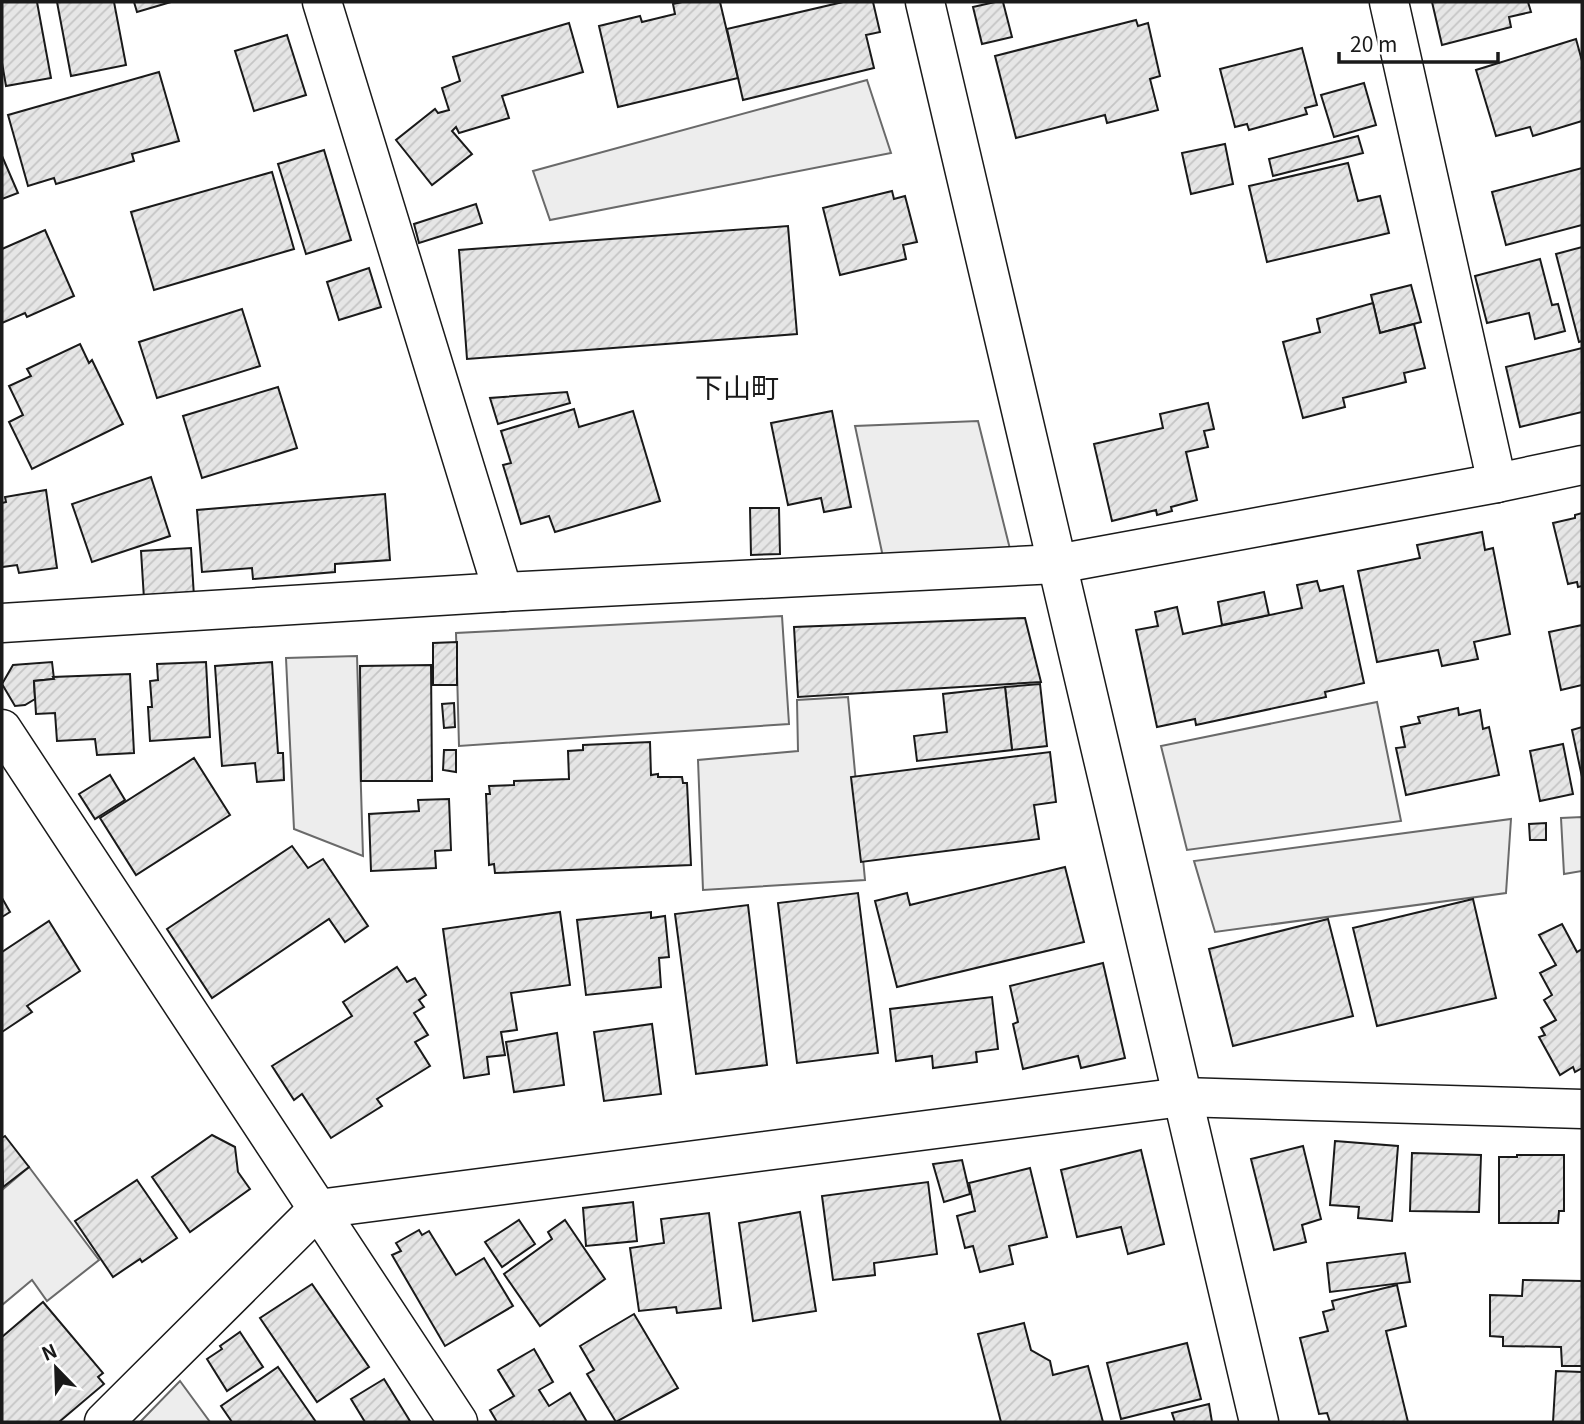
<svg xmlns="http://www.w3.org/2000/svg" width="1584" height="1424" font-family="Georgia,'Noto Sans JP',serif">
<style>
.parking{fill:#ededed;stroke:#6a6a6a;stroke-width:2}
.building{fill:url(#building-hatch);stroke:#1a1a1a;stroke-width:2}
.lines{fill:none;stroke-linecap:round;stroke-linejoin:round}
.minor-casing{stroke:#1a1a1a;stroke-width:41}
.tertiary-casing{stroke:#1a1a1a;stroke-width:41}
.minor{stroke:#fff;stroke-width:38}
.tertiary{stroke:#fff;stroke-width:38}
.labels{text-anchor:middle;stroke-width:5;stroke-linejoin:round;paint-order:stroke}
.quarter-label{font-size:28px;fill:#1a1a1a;stroke:#fff}
</style>
<defs>
<pattern id="building-hatch" width="6" height="6" patternUnits="userSpaceOnUse" patternTransform="scale(1.75)"><rect width="6" height="6" fill="#e6e6e6"/><path d="M-1 1l2-2M0 6l6-6M5 7l2-2" fill="none" stroke="#c5c5c5"/></pattern>
</defs>
<rect width="100%" height="100%" fill="#fff"/>
<g class="parking">
<polygon points="867,80 891,153 550,220 533,171"/>
<polygon points="978,421 1011,553 883,557 855,426"/>
<polygon points="782,616 789,724 459,746 456,633"/>
<polygon points="357,656 363,856 294,829 286,658"/>
<polygon points="848,697 865,880 703,890 698,760 798,751 797,700"/>
<polygon points="1377,702 1401,821 1187,850 1161,746"/>
<polygon points="1582,817 1582,871 1564,874 1561,818"/>
<polygon points="1511,819 1506,893 1215,932 1194,861"/>
<polygon points="29,1167 99,1260 47,1301 32,1280 2,1305 2,1190"/>
<polygon points="180,1381 210,1422 140,1422"/>
</g>
<g class="building">
<polygon points="2,2 37,2 51,78 6,86 2,63"/>
<polygon points="57,2 114,2 126,65 71,76"/>
<polygon points="134,2 171,2 137,12"/>
<polygon points="682,2 720,2 738,78 618,107 599,26 640,16 642,22 675,14 673,4"/>
<polygon points="843,2 873,2 880,32 866,35 874,68 743,100 727,29"/>
<polygon points="995,2 1003,2 1012,37 982,44 973,7"/>
<polygon points="1432,2 1528,2 1531,12 1509,17 1511,27 1442,45"/>
<polygon points="1136,20 1138,26 1148,23 1160,76 1150,79 1158,110 1107,123 1105,115 1016,138 995,56"/>
<polygon points="569,23 583,72 502,96 509,118 459,133 456,127 452,131 472,154 432,185 396,140 435,109 438,113 449,110 442,88 460,81 453,57"/>
<polygon points="287,35 306,95 254,111 235,51"/>
<polygon points="1576,39 1582,61 1582,121 1533,136 1530,127 1496,136 1476,70"/>
<polygon points="1302,48 1317,105 1305,108 1307,114 1249,130 1247,124 1235,127 1220,69"/>
<polygon points="159,72 179,141 132,154 134,161 56,184 54,178 28,186 8,115"/>
<polygon points="1364,83 1376,125 1334,137 1321,95"/>
<polygon points="1358,136 1363,153 1273,176 1269,159"/>
<polygon points="1225,144 1233,184 1191,194 1182,153"/>
<polygon points="324,150 351,240 306,254 278,164"/>
<polygon points="2,156 18,193 2,199"/>
<polygon points="1348,163 1358,201 1380,196 1389,233 1267,262 1249,186"/>
<polygon points="1582,168 1582,225 1506,245 1492,192"/>
<polygon points="272,172 294,249 154,290 131,212"/>
<polygon points="892,191 894,199 905,196 917,242 903,245 906,259 840,275 823,208"/>
<polygon points="476,204 482,223 419,243 414,224"/>
<polygon points="788,226 797,334 467,359 459,250"/>
<polygon points="45,230 74,296 27,317 25,313 2,323 2,249"/>
<polygon points="1582,247 1582,341 1579,342 1556,254"/>
<polygon points="1540,259 1552,305 1558,304 1565,331 1535,339 1529,313 1487,323 1475,276"/>
<polygon points="369,268 381,307 339,320 327,282"/>
<polygon points="1411,285 1421,322 1380,333 1371,295"/>
<polygon points="1373,303 1380,333 1414,324 1425,368 1404,373 1406,382 1343,398 1345,407 1303,418 1283,342 1320,332 1317,319"/>
<polygon points="242,309 260,366 157,398 139,342"/>
<polygon points="80,344 89,363 92,360 123,424 32,469 9,422 23,415 9,386 31,376 27,369"/>
<polygon points="1582,348 1582,412 1520,427 1506,367"/>
<polygon points="278,387 297,448 202,478 183,416"/>
<polygon points="567,392 570,403 498,424 490,398"/>
<polygon points="1208,403 1214,429 1204,431 1208,447 1186,452 1197,500 1171,507 1172,511 1157,515 1156,510 1112,521 1094,444 1163,428 1160,414"/>
<polygon points="574,409 579,427 633,411 660,501 555,532 549,516 521,524 503,465 511,463 501,431"/>
<polygon points="832,411 851,507 824,512 821,498 788,505 771,423"/>
<polygon points="151,477 170,536 92,562 72,504"/>
<polygon points="46,490 57,568 19,573 17,565 2,567 2,503 6,502 5,497"/>
<polygon points="385,494 390,560 335,564 335,572 253,579 252,568 202,572 197,510"/>
<polygon points="750,508 779,508 780,554 751,555"/>
<polygon points="1582,513 1582,586 1578,587 1577,582 1568,584 1553,523 1575,518 1575,515"/>
<polygon points="1482,532 1485,550 1493,548 1510,634 1474,642 1478,659 1442,666 1438,650 1377,662 1358,571 1420,558 1417,545"/>
<polygon points="191,548 194,597 144,599 141,551"/>
<polygon points="1317,581 1320,591 1343,586 1364,683 1325,692 1326,697 1196,725 1195,719 1157,727 1136,630 1158,626 1155,612 1177,607 1183,634 1302,608 1297,585"/>
<polygon points="1264,592 1269,615 1222,625 1218,602"/>
<polygon points="1025,618 1041,682 798,697 794,627"/>
<polygon points="1582,625 1582,685 1561,690 1549,632"/>
<polygon points="457,642 457,685 433,685 433,643"/>
<polygon points="52,662 54,679 34,681 35,699 25,705 15,706 2,684 13,665"/>
<polygon points="206,662 210,737 150,741 148,707 152,707 150,681 158,680 157,664"/>
<polygon points="272,662 278,753 283,753 284,780 257,782 255,763 222,766 215,666"/>
<polygon points="431,665 432,781 361,781 360,666"/>
<polygon points="130,674 134,753 97,755 95,739 57,741 55,713 36,714 34,681 54,679 53,677"/>
<polygon points="1040,684 1047,746 1012,750 1005,687"/>
<polygon points="1005,687 1012,750 917,761 914,736 947,732 943,694"/>
<polygon points="454,703 455,727 444,728 442,704"/>
<polygon points="1458,708 1459,715 1480,710 1483,729 1489,727 1499,775 1406,795 1396,748 1405,747 1401,727 1420,723 1418,717"/>
<polygon points="1582,727 1582,777 1572,730"/>
<polygon points="650,742 651,775 658,774 658,777 682,777 683,783 687,783 691,865 495,873 494,864 489,865 486,794 490,794 489,786 514,785 514,781 569,779 568,751 583,750 583,745"/>
<polygon points="1563,744 1573,794 1540,801 1530,751"/>
<polygon points="444,750 456,750 456,772 443,770"/>
<polygon points="1050,752 1056,802 1034,805 1039,839 861,862 851,777"/>
<polygon points="194,758 230,815 136,875 100,818"/>
<polygon points="110,775 125,800 95,819 79,794"/>
<polygon points="449,799 451,850 435,851 436,868 371,871 369,814 419,811 418,800"/>
<polygon points="1546,823 1546,840 1530,840 1529,824"/>
<polygon points="292,846 308,868 323,859 368,926 345,942 329,919 212,998 167,929"/>
<polygon points="1065,867 1084,942 897,987 875,901 907,893 910,905"/>
<polygon points="858,893 878,1053 797,1063 778,903"/>
<polygon points="2,898 10,912 2,917"/>
<polygon points="1473,899 1496,998 1377,1026 1353,928"/>
<polygon points="748,905 767,1065 696,1074 675,914"/>
<polygon points="560,912 570,985 511,993 517,1030 501,1032 505,1055 487,1057 489,1074 464,1078 443,929"/>
<polygon points="651,912 651,918 665,916 669,957 659,958 661,987 586,995 577,920"/>
<polygon points="1328,919 1353,1016 1233,1046 1209,949"/>
<polygon points="49,921 80,971 27,1006 32,1012 2,1032 2,952"/>
<polygon points="1562,924 1577,952 1582,949 1582,1068 1575,1072 1573,1067 1560,1075 1539,1037 1545,1035 1541,1028 1556,1020 1544,1000 1552,995 1540,973 1556,965 1539,935"/>
<polygon points="1103,963 1125,1058 1081,1068 1078,1056 1023,1069 1013,1024 1018,1022 1010,986"/>
<polygon points="397,967 407,982 415,978 426,995 419,1000 424,1007 414,1013 428,1035 415,1042 430,1066 377,1099 382,1106 331,1138 302,1094 294,1100 272,1066 352,1016 343,1002"/>
<polygon points="992,997 998,1049 976,1052 977,1062 933,1068 932,1056 896,1061 890,1009"/>
<polygon points="652,1024 661,1094 604,1101 594,1032"/>
<polygon points="557,1033 564,1085 514,1092 506,1042"/>
<polygon points="212,1135 235,1147 238,1172 250,1189 190,1232 152,1177"/>
<polygon points="5,1136 29,1167 3,1187 2,1138"/>
<polygon points="1335,1141 1398,1146 1392,1221 1358,1218 1359,1207 1330,1205"/>
<polygon points="1303,1146 1321,1219 1302,1225 1306,1242 1274,1250 1251,1159"/>
<polygon points="1141,1150 1164,1244 1128,1254 1121,1227 1077,1237 1061,1170"/>
<polygon points="1412,1153 1481,1155 1479,1212 1410,1211"/>
<polygon points="1517,1155 1564,1155 1564,1211 1559,1211 1558,1223 1499,1223 1499,1157 1517,1157"/>
<polygon points="962,1160 970,1194 944,1202 933,1164"/>
<polygon points="1030,1168 1047,1237 1009,1246 1013,1264 980,1272 973,1246 965,1248 957,1216 975,1211 969,1183"/>
<polygon points="137,1180 177,1238 142,1262 140,1259 113,1277 75,1221"/>
<polygon points="928,1182 937,1254 874,1263 875,1275 833,1280 822,1196"/>
<polygon points="633,1202 637,1241 586,1246 583,1208"/>
<polygon points="800,1212 816,1311 753,1321 739,1223"/>
<polygon points="709,1213 721,1308 677,1313 676,1307 639,1311 630,1248 664,1243 661,1219"/>
<polygon points="519,1220 535,1244 502,1267 485,1242"/>
<polygon points="565,1220 605,1279 540,1326 504,1274 552,1239 548,1232"/>
<polygon points="419,1230 422,1235 429,1231 456,1275 484,1258 513,1306 445,1346 392,1255 401,1251 396,1243"/>
<polygon points="1405,1253 1410,1282 1330,1292 1327,1263"/>
<polygon points="1523,1280 1582,1281 1582,1366 1562,1366 1561,1347 1503,1346 1503,1337 1490,1336 1490,1295 1522,1296"/>
<polygon points="312,1284 369,1367 317,1402 260,1318"/>
<polygon points="1397,1285 1406,1326 1386,1331 1408,1422 1330,1422 1327,1413 1319,1414 1300,1338 1328,1331 1323,1312 1334,1309 1332,1301"/>
<polygon points="43,1302 103,1373 98,1377 104,1384 59,1422 2,1422 2,1337"/>
<polygon points="634,1314 678,1388 616,1422 587,1374 594,1370 580,1346"/>
<polygon points="1024,1323 1031,1350 1050,1361 1053,1375 1088,1366 1103,1422 1001,1422 978,1334"/>
<polygon points="240,1332 263,1367 227,1391 207,1359 222,1349 220,1346"/>
<polygon points="1187,1343 1201,1399 1121,1419 1107,1363"/>
<polygon points="534,1349 553,1382 539,1390 549,1406 570,1393 587,1422 497,1422 490,1410 514,1396 498,1370"/>
<polygon points="278,1367 316,1422 232,1422 221,1406"/>
<polygon points="1556,1371 1582,1372 1582,1422 1553,1422"/>
<polygon points="384,1379 410,1421 408,1422 365,1422 351,1399"/>
<polygon points="1209,1404 1212,1422 1175,1422 1172,1413"/>
</g>
<g class="lines">
<defs>
<g id="minor">
<polyline points="322,2 503,592"/>
<polyline points="1389,2 1497,483"/>
<polyline points="2,623 503,592 1057,564 1497,483 1582,465"/>
<polyline points="2,729 458,1422"/>
<polyline points="104,1422 318,1209 1182,1097 1582,1109"/>
</g>
<polyline id="tertiary" points="925,2 1259,1422"/>
</defs>
<use href="#minor" class="minor-casing"/>
<use href="#tertiary" class="tertiary-casing"/>
<use href="#minor" class="minor"/>
<use href="#tertiary" class="tertiary"/>
</g>
<g class="labels">
<g class="quarter-label">
<text x="737" y="398">下山町</text>
</g>
</g>
<rect width="1584" height="1424" fill="none" stroke="#1a1a1a" stroke-width="7"/>
<g transform="translate(56 1368) rotate(337)" stroke="#ffffff" stroke-width="5" paint-order="stroke">
<path d="M0-5L12 26L0 18L-12 26Z" fill="#1a1a1a"/>
<text y="-10" font-size="19" font-weight="bold" text-anchor="middle" fill="#1a1a1a">N</text>
</g>
<path d="M1339 52v10h159v-10" fill="none" stroke="#1a1a1a" stroke-width="3.5"/>
<text x="1350" y="52" font-size="21" fill="#1a1a1a" stroke="#ffffff" stroke-width="5" paint-order="stroke">20 m</text>
</svg>
